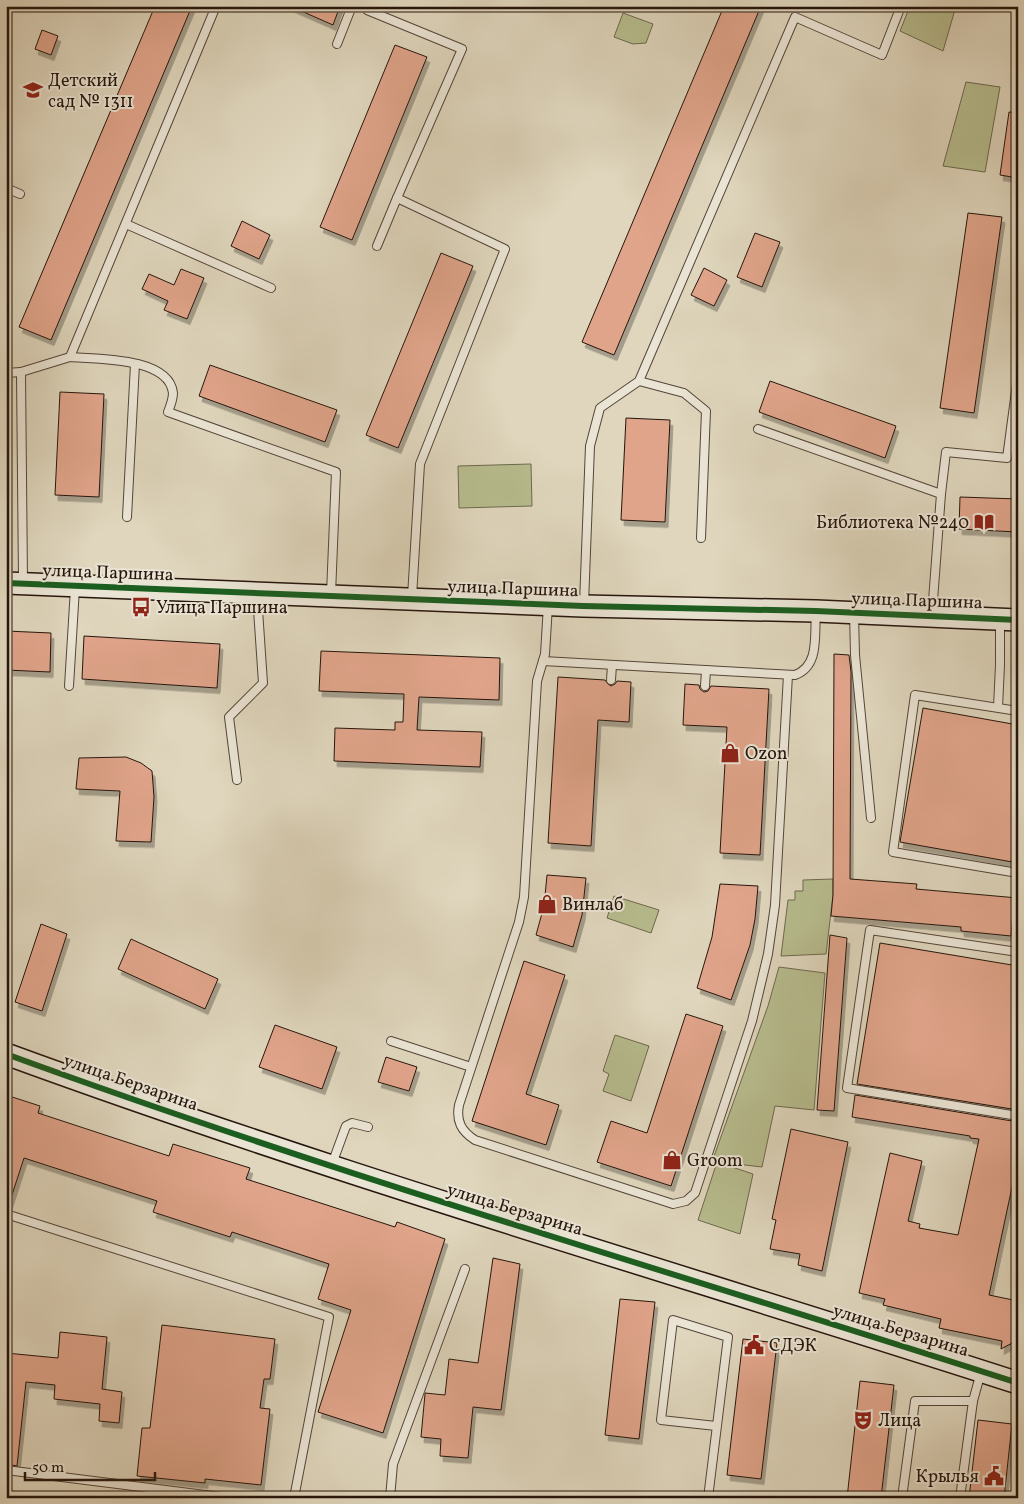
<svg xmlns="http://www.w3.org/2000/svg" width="1024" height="1504" font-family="Vollkorn,serif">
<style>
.green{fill:#b7bc8e;stroke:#6e684d}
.building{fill:#e0a48a;stroke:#26150c;filter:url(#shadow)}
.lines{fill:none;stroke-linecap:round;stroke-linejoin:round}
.lane-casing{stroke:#544538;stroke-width:10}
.secondary-casing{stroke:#26150c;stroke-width:24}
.lane{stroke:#eae4d4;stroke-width:8}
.secondary{stroke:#eae4d4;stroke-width:21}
.cycleway-casing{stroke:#eae4d4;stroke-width:9}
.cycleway{stroke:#1b5e20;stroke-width:6}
.labels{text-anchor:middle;stroke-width:4;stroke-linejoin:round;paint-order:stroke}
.poi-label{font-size:18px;fill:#26150c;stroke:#eae4d4;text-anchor:start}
.street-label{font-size:18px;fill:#26150c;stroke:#eae4d4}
</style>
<defs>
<filter id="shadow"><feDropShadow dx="3" dy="5.5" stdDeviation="0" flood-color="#0004"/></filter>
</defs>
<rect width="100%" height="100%" fill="#dfd6bd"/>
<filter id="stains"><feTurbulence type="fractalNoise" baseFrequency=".004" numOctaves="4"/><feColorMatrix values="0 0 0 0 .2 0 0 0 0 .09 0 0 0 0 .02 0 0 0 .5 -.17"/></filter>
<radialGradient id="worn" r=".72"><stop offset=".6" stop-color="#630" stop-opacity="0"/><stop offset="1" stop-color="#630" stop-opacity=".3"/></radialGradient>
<g class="green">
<polygon points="910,6 956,6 943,51 900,31"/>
<polygon points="623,13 653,24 646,43 633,44 614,37"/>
<polygon points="966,82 1000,87 985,172 943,166"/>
<polygon points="531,464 532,506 459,508 458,466"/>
<polygon points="833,879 833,895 826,954 781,956 788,900 795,900 795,891 803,891 803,880"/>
<polygon points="614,896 659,910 651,933 607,918"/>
<polygon points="779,967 825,973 814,1110 775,1106 762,1167 728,1163 713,1159 768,1006"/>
<polygon points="615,1035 649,1046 631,1101 603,1091 609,1074 603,1071"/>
<polygon points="717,1162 753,1174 740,1234 698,1220"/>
</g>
<g class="building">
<polygon points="155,6 192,6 51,340 19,327"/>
<polygon points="290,6 340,6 333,25"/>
<polygon points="724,6 761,6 614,355 582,342"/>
<polygon points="42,30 58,36 51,55 35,49"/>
<polygon points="395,45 427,57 352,240 320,227"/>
<polygon points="1009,112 1018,113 1018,178 1000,175"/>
<polygon points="968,213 1002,217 974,413 940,408"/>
<polygon points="242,221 270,235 259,259 231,246"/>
<polygon points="755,233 780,242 762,287 737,277"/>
<polygon points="441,253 473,266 398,448 366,435"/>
<polygon points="704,268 727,280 714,306 691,295"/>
<polygon points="181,269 204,278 187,319 164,310 168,301 142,289 149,274 174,285"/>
<polygon points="210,365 337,410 325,442 199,396"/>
<polygon points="770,381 896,426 885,458 759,412"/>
<polygon points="60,392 104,394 99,497 55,495"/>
<polygon points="626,418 670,420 665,522 621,520"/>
<polygon points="960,497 1018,499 1018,532 959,529"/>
<polygon points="6,631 51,633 50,672 6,670"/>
<polygon points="84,636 220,644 217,688 82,679"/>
<polygon points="321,651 500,658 499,700 419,697 417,730 482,732 480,767 334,761 335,728 395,730 395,722 403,722 404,694 319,691"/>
<polygon points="834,654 849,655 851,672 850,879 917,884 916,889 1018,898 1018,913 1013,913 1011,936 961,931 961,927 831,916 833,895"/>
<polygon points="558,677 605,680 608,684 611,686 615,684 617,681 631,682 629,722 598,720 591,846 548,843"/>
<polygon points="685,684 699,685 700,689 704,692 708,691 711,686 769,689 760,855 720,853 727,727 683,725"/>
<polygon points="923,708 1018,725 1018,863 900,842"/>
<polygon points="126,757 141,763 152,771 154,797 151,842 116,841 120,791 76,789 79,758"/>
<polygon points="547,875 586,878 582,915 573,947 536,935 544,906"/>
<polygon points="720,884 758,886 755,919 750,945 731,1000 697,988 712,937"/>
<polygon points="41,924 67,934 42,1011 15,1002"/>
<polygon points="830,935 847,938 834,1111 817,1110"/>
<polygon points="131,939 218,979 205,1009 118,969"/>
<polygon points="880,943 1018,966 1018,1110 857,1084"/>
<polygon points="524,961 565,975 526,1094 559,1105 546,1145 472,1121"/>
<polygon points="686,1014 723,1026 671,1186 597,1162 611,1121 647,1133"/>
<polygon points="275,1025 337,1047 322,1089 259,1067"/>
<polygon points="386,1057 417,1067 409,1091 378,1082"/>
<polygon points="6,1095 40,1106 38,1113 169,1156 173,1144 250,1168 246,1179 395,1227 397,1222 445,1239 383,1433 318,1412 351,1310 318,1299 329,1264 232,1232 230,1237 153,1212 157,1201 24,1158 9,1204 6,1204"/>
<polygon points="855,1095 1018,1122 1018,1159 989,1295 1018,1301 1018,1340 1001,1349 1002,1341 939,1328 941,1319 883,1305 885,1299 859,1293 890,1153 922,1161 908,1221 920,1224 919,1228 958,1235 979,1139 970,1138 970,1136 852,1117"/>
<polygon points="791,1129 848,1142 822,1271 798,1265 800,1254 770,1249 776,1220 772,1219"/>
<polygon points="493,1258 520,1264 501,1410 473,1407 468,1458 440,1456 441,1439 421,1437 425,1394 425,1393 445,1395 449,1359 478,1363"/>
<polygon points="620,1299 655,1302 639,1439 605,1435"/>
<polygon points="162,1325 275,1339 270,1379 264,1379 260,1408 270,1409 261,1485 205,1479 205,1483 137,1476 142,1428 150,1428"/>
<polygon points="60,1332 107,1337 102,1389 122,1392 119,1423 99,1421 100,1404 54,1399 55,1385 26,1382 17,1466 6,1464 6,1353 58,1358"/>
<polygon points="743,1339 777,1343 761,1479 727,1475"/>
<polygon points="860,1381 894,1385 881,1498 847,1498"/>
<polygon points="978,1420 1012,1424 1004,1498 969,1498"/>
</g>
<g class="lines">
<defs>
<g id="lane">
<polyline points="369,6 367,10 462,49 397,198 505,249 420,464 412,597"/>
<polyline points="337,44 352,6"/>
<polyline points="6,188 20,194"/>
<polyline points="126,224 271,288"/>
<polyline points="377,246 397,198"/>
<path d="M 70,357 C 97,359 169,357 173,393 C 173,399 170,407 168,412 L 336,472 L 331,594"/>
<polyline points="6,373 21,372"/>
<polyline points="639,381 684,393 706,411 701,538"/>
<polyline points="758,429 941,494"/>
<polyline points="127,517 135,364"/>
<polyline points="23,581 21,372 70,357 216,6"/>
<polyline points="584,604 590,446 600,408 639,381 795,17 882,55 901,6"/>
<path d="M 548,605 L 545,654 L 537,681 L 524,897 L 519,922 L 459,1105 C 456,1121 461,1131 475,1140 L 673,1204 L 686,1201 L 695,1193 L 752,1021 L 768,954 L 775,905 L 788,675"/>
<polyline points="854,613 855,655 871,818"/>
<polyline points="932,614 941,494 946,452 1007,458 1018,376"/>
<path d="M 543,661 L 795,675 C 820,666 814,635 816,613"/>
<polyline points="611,680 612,665"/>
<polyline points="69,686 75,588"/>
<polyline points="705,686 706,670"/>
<polyline points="998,707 1000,665 1000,622"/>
<polyline points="1018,711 915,695 893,852 1018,873"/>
<polyline points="237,780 229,717 263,683 257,595"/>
<polyline points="1018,952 870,930 847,1088 1018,1116"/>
<polyline points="391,1041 471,1067"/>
<polyline points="332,1164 346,1126 352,1123 368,1127"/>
<polyline points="6,1214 329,1317 294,1498"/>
<polyline points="6,1470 229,1498"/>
<polyline points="390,1498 393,1464 465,1269"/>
<polyline points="645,1498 645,1497"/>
<polyline points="708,1498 728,1337 673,1320 661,1420 716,1426"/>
<polyline points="902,1498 915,1401 973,1401"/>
<polyline points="960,1498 973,1401 981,1372"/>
</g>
<g id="secondary">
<polyline points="6,583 583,606 816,611 1018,620"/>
<path d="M 6,1054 C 339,1176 680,1274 1018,1383"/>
</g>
</defs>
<use href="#lane" class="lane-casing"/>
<use href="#secondary" class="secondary-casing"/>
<use href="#lane" class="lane"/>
<use href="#secondary" class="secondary"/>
<defs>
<g id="cycleway">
<polyline points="6,583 583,606 816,611 1018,620"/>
<path d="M 6,1054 C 339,1176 680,1274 1018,1383"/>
</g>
</defs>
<use href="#cycleway" class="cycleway-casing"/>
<use href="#cycleway" class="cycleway"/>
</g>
<defs>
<symbol id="school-bare" viewBox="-9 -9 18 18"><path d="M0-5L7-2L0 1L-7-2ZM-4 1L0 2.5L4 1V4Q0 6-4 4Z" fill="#8f2418" stroke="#eae4d4" stroke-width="2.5" paint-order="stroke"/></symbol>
<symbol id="library-bare" viewBox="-9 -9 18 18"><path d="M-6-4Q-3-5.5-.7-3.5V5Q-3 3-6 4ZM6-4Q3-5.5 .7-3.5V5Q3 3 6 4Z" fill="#8f2418" stroke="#eae4d4" stroke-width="2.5" paint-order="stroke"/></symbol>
<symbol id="bus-bare" viewBox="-9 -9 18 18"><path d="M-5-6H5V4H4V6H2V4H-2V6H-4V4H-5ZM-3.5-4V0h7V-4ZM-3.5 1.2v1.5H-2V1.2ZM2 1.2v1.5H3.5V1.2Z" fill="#8f2418" stroke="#eae4d4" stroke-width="2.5" paint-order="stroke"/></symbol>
<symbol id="shop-bare" viewBox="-9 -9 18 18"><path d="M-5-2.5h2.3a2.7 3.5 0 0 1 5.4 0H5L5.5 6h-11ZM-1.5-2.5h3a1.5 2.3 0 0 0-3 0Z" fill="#8f2418" stroke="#eae4d4" stroke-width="2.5" paint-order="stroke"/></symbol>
<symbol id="civic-bare" viewBox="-9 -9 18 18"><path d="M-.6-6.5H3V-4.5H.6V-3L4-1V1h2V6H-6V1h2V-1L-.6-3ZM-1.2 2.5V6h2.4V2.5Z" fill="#8f2418" stroke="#eae4d4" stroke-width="2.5" paint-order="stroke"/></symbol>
<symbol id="theatre-bare" viewBox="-9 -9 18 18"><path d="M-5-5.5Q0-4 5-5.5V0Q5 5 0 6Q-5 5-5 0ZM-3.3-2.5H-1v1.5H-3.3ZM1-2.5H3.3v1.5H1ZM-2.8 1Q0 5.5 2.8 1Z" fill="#8f2418" stroke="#eae4d4" stroke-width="2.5" paint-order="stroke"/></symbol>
</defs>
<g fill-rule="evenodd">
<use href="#school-bare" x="19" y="76" width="28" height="28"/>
<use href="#library-bare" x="970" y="508" width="28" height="28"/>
<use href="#bus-bare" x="127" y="593" width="28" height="28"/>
<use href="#shop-bare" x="716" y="739" width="28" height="28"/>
<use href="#shop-bare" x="533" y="890" width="28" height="28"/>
<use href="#shop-bare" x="658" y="1146" width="28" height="28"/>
<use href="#civic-bare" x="740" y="1331" width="28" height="28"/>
<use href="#theatre-bare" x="849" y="1406" width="28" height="28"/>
<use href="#civic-bare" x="980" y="1462" width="28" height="28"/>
</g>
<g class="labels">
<g class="poi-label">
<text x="48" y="86">Детский<tspan x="48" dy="21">сад № 1311</tspan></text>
<text x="969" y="528" text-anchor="end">Библиотека №240</text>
<text x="156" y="613">Улица Паршина</text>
<text x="745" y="759">Ozon</text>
<text x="562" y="910">Винлаб</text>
<text x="687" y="1166">Groom</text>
<text x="769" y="1351">СДЭК</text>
<text x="878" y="1426">Лица</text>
<text x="979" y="1482" text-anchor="end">Крылья</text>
</g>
<g class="street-label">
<text transform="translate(108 572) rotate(2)" y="6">улица Паршина</text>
<text transform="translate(513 588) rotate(2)" y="6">улица Паршина</text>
<text transform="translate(917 600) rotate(2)" y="6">улица Паршина</text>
<text transform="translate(131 1082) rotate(19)" y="6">улица Берзарина</text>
<text transform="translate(515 1209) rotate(17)" y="6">улица Берзарина</text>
<text transform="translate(901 1330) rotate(17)" y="6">улица Берзарина</text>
</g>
</g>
<rect width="1024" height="1504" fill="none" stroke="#dfd6bd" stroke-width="25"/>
<rect x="8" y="8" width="1009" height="1489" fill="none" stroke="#26150c" stroke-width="2.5"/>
<rect x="12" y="12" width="999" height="1479" fill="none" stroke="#26150c"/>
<path d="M25 1472v8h130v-8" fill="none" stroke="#26150c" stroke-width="2.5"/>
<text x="32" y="1472" font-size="15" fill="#26150c" stroke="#eae4d4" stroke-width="4" paint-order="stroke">50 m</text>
<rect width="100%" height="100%" filter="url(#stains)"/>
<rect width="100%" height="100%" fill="url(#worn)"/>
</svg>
